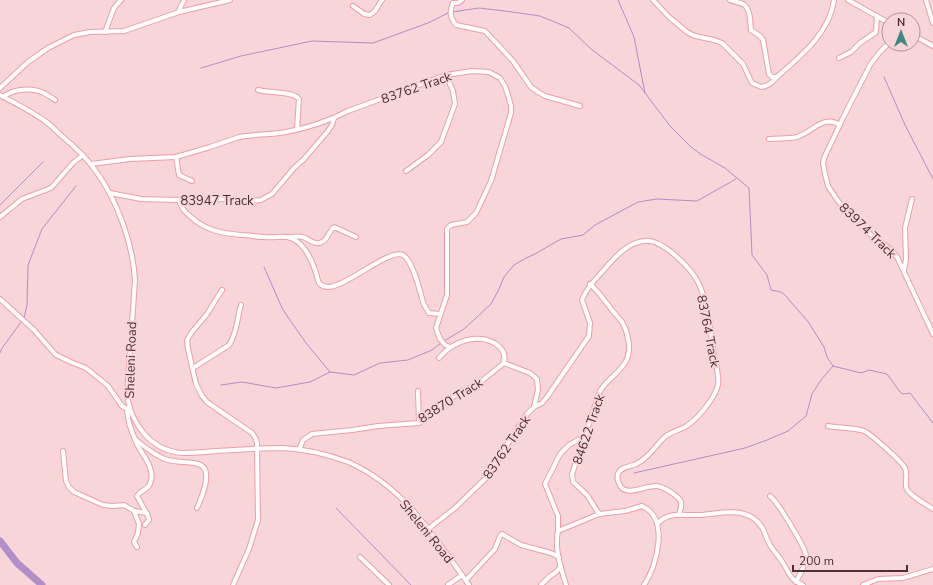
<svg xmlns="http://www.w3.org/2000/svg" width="933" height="585" font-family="'Nunito Sans',sans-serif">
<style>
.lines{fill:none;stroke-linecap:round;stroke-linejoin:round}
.stream{stroke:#b18fc9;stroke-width:1}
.river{stroke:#b18fc9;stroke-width:7}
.minor-casing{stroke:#ed9ea8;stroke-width:6}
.minor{stroke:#fff;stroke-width:4}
.labels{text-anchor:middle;stroke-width:4;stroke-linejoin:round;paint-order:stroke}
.street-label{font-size:13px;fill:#4e2e32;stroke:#f7d5d9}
</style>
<rect width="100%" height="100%" fill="#f7d5d9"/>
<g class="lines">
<g class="stream">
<polyline points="618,0 634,37 645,93"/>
<polyline points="452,12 479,8 505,11 540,16 569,28 591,49 639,85 670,126 691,147 702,155 725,168 749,188 752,255 767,275 771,290 781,292 785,295 809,323 824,347 827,357 833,366 861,373 869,370 887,374 900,392 903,394 910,393 933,423"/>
<polyline points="201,68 241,56 312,41 373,43 428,23 448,13"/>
<polyline points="884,77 906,127 933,179"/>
<polyline points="0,205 43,162"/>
<polyline points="264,267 283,310 306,343 330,372 354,375 380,363 408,360 432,350 441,343"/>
<polyline points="24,318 27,305 28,265 42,229 76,186"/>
<polyline points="444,341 464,329 491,304 498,291 504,277 514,265 526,258 535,254 561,239 583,235 595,225 638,202 657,199 697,201 736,179"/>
<polyline points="0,353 2,348 22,321"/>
<polyline points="221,385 242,382 276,388 310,382 330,372"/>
<polyline points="634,473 745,448 767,440 788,431 806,416 812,394 821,380 833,366"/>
<polyline points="336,508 411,585"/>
</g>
<polyline class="river" points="0,541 17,563 42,585"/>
<defs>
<g id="minor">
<path d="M 462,0 L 458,3 L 453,3 C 449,12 450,17 456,25 L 485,31 L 513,61 L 531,87 L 538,92 L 545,96 L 580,106"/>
<path d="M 653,0 L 669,17 L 687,32 L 695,36 L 714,40 L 722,43 L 743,64 L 752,83 L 761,87 C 770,86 773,81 779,75 C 802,55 830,32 834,0"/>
<path d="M 730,0 C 734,2 739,2 743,4 C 751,9 750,22 751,30 L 760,36 L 763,40 L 769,74 L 772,77 L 777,77"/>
<polyline points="848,0 889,23"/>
<polyline points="926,0 933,23"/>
<polyline points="353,6 364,14 370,15 375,11 382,0"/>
<polyline points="179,12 180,8 184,0"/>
<polyline points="105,32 114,8 121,0"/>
<polyline points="913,35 933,46"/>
<polyline points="889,43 879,53 870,65 843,118 824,158 823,163 825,174 828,186 838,201 866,231 890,249 897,257 933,334"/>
<polyline points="839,58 851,52 860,43 876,32 877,16"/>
<polyline points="0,88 28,62 48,48 74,35 90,32 124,31 179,12 230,0"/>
<path d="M 258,90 C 269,93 294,91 299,99 L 297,129"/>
<path d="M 0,95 C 15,103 31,111 45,121 C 52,126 57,132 63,137 C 75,147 86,157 95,170 C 117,199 133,244 135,280 L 127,395 C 131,424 151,451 183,453 C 194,453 205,452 216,451 C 238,450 261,448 283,448 C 305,449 327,454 348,462 C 404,486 435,538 469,585"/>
<path d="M 3,97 C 13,89 31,87 44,93 C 47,95 51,97 55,100"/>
<path d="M 769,139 C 778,138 789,139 797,137 C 813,132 823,114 840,125"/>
<polyline points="176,157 179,175 192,181"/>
<path d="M 91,164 L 130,159 L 176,157 L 210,147 L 239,137 C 255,134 270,135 286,132 C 307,128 329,121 348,111 L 446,75 L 472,71 L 489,72 L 500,78 L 505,86 L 508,95 L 511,106 L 511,113 L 491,181 L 476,213 L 467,222 L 451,225 L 447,229 L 447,295 L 436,328 L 440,339 L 445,345 L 450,347"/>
<polyline points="406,171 428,155 441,142 455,104 453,91 446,75"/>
<polyline points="110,193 141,199 179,200 226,199 250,201 261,200 272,194 294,168 304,159 328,131 332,125 334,118"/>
<path d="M 179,200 C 181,208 185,212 191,217 C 206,231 222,233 241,235 C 249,235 257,237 265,237 C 273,238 280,236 287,237 C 301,239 311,257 315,270 C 317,274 317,281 320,284 C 322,286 326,287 329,287 C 347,286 390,248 403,255 C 413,261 420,291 423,302 C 424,306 427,309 429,313 L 440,314"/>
<polyline points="0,217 22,199 51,188 73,163 83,155"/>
<path d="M 290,237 C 294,237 299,236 303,237 C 309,239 315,246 322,242 C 328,239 329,231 334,227 L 356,237"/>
<polyline points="904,270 906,259 905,228 912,199"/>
<path d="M 590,284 C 599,292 605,301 612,310 C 615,314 619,318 622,322 C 628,332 632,350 626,361 C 620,373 607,379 600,391 L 572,474 L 573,482 L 587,495 L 599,514"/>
<polyline points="222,290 207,314 192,332 187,340 188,349 196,384 202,396 207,402 252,433 256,439 257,444 258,520 249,549 233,585"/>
<polyline points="0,299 34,330 56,355 73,363 86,368 108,386 122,406 130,411"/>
<path d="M 193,368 L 229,345 C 237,334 237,318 241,305"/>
<polyline points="418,391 419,423"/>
<path d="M 534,407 L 542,403 L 547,397 L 589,336 L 590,323 L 582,300 C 588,285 599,276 609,264 C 619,253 629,243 644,241 C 662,238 692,269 699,284 C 708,304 710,327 713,349 C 714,357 720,377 718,385 C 715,398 697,420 685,427 C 679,430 672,432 666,436 C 656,444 650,457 638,463 C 632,467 620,466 618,474 C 617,477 618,481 619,483 C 624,499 645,485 657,486 C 664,487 670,491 676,496 C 683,501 682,506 679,514"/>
<path d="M 127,410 C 128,415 128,421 130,426 C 132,432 135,440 138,446 C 144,457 156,470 150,484 C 147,490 140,491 137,496 L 148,516 L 149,520 L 145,525"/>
<path d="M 828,426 C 837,428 857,428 864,431 C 871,434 901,461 905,468 C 908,475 905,479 906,486 C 906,494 927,505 933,509"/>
<path d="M 136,440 C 145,447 154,455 165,459 C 176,463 187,461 198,464 C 215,468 201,499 197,508"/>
<path d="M 299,450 L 303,440 L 312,434 L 352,430 L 378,426 L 419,423 L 451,398 L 479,383 L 504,363 C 508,345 487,337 472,339 C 465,340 456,344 451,347 C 446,350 443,354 439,358"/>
<polyline points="63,451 66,481 69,487 74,492 103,505 112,506 124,505 134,511 139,524 138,533 134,542 137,547"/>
<path d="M 770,496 C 777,501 806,548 806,556 C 806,565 800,574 796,582"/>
<polyline points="134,511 147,513"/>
<path d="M 658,523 C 670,511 683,516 698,515 C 721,514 749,504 763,529 C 765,533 766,538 769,543 C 772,550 779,556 783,563 C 790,574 790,580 803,585"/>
<polyline points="428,529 455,508 488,476 510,440 527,414 534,407 538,390 537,379 530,373 504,363"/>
<polyline points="558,531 558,516 545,484 560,454 569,445 585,436"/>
<polyline points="360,557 389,585"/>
<polyline points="466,580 495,549 500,536 502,534 521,545 551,553 559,557"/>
<polyline points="448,585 462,575"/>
<polyline points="541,585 549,577 556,572 561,566"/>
<path d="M 566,585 C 561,568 554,548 558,531 L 599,514 L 625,511 L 642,506 C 670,518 657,566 644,585"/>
<polyline points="863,585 878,579 903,578 933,569"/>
</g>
</defs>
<use href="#minor" class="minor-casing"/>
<use href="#minor" class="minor"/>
</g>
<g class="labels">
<g class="street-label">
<text transform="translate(416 87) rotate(-19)" y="5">83762 Track</text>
<text x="217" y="205">83947 Track</text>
<text transform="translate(868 230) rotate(44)" y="5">83974 Track</text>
<text transform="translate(709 331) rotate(79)" y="5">83764 Track</text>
<text transform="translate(130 360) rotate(-88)" y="5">Sheleni Road</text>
<text transform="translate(450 400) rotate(-32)" y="5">83870 Track</text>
<text transform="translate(588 429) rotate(-71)" y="5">84622 Track</text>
<text transform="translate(506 447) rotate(-56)" y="5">83762 Track</text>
<text transform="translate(427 531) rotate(51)" y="5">Sheleni Road</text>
</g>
</g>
<g transform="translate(901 32)"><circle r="19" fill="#f7d5d9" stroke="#b39296"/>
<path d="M0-3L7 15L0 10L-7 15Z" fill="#408784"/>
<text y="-6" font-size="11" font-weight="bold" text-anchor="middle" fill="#4e2e32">N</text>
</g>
<path d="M793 565v6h114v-6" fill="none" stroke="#4e2e32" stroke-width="2"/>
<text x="799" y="565" font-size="12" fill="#4e2e32" stroke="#f7d5d9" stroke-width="3" paint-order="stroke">200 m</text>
</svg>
